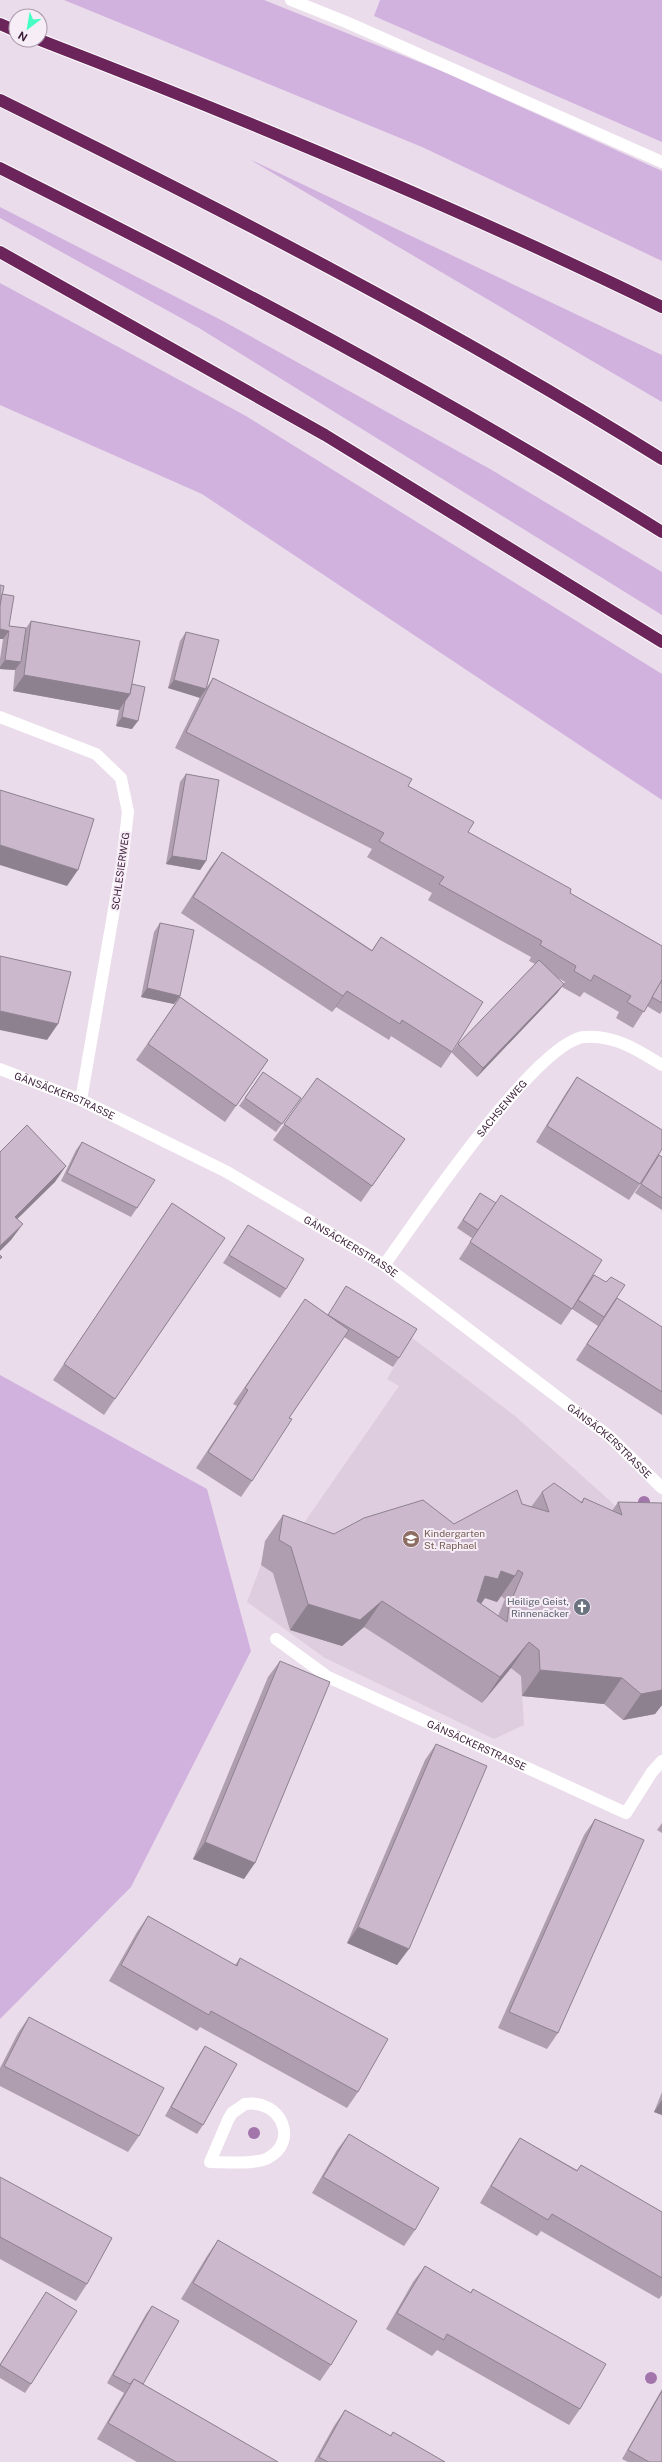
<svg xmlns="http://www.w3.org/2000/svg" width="662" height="2462" font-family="'Public Sans',sans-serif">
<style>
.built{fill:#decddf}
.green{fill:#d1b2df}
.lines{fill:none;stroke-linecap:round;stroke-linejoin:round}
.highway-casing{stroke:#fff;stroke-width:14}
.minor{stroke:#fff;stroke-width:12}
.highway{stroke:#6b255b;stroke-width:12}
.tree{fill:#a276ab}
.wall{fill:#af9eaf;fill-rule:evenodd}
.shaded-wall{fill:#8e818f}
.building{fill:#cbb8cc;stroke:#8e818f;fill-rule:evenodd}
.labels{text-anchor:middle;stroke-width:4;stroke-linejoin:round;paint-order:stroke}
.street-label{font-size:10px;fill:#3b1d37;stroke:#f6edf7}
.education-label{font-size:10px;fill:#785e54;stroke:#f6edf7;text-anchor:start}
.worship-label{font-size:10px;fill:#5b616d;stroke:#f6edf7;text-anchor:end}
</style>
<rect width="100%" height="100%" fill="#eadceb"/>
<polygon class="built" points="411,1337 515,1416 608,1499 637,1528 521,1676 524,1725 494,1739 325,1658 247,1602 261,1565 265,1541 286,1549 399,1386 387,1379"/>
<g class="green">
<polygon points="64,0 264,0 444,72 662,171 662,261 422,147"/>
<polygon points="380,0 662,0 662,142 374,16"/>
<polygon points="249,159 662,355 662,402"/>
<polygon points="0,207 223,321 490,469 662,572 662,615 199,328 0,218"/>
<polygon points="0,283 246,416 662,674 662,800 202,494 0,405"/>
<polygon points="0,1375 207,1489 251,1651 131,1887 0,2019"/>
</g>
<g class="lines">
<defs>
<g id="highway">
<polyline points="0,24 16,31"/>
<path d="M 40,40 C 250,121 459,208 662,307"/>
<path d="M 0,100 C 225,211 449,326 662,459"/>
<path d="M 0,168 C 226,281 448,398 662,532"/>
<polyline points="0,252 325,435 662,642"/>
</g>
</defs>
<use href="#highway" class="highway-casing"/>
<g class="minor">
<polyline points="291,0 346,22 662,162"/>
<polyline points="0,717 96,754 121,778 128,812 122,863 81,1100"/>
<path id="s1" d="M 0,1069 L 81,1100 L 227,1172 L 384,1265 L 610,1437 L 662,1488"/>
<path id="s2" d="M 384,1265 C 417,1220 535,1043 584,1037 C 613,1034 638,1050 662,1065"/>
<path id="s3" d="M 276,1639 L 328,1677 L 626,1813 L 652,1772 L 662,1761"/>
<path d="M 245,2104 C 282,2099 299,2142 268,2158 C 255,2165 225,2162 210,2162 L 228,2120 L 232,2113 Z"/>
</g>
<use href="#highway" class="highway"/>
</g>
<g class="tree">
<circle cx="644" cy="1502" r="6"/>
<circle cx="254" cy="2133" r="6"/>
<circle cx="651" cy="2378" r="6"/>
</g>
<g class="wall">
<polygon points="0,585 9,626 26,628 31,621 132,684 132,729 116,726 119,710 13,691 15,670 0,669 0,659 3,639 0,639"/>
<polygon points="186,632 207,687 213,678 408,786 468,832 570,893 662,946 662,1011 660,1014 647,1006 633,1028 616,1018 619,1012 584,992 580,997 562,987 565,982 558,978 558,992 477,1077 452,1053 458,1044 535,964 529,961 531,957 428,900 432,893 367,857 372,849 175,748 200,697 168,688 180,641"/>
<polygon points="186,774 206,861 200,870 166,864 180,782"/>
<polygon points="222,852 372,950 381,937 452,1052 441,1068 391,1036 389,1040 336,1007 332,1012 181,913 210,868"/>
<polygon points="160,923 180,996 174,1004 141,997 154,932"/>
<polygon points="180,997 268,1060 225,1122 136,1060"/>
<polygon points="263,1072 301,1098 276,1132 239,1106"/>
<polygon points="577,1077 640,1184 629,1200 536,1142 566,1093"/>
<polygon points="317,1078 405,1139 361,1202 273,1140"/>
<polygon points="82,1142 137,1208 131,1217 61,1181 76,1150"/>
<polygon points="659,1155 662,1157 662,1210 635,1193"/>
<polygon points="480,1193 588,1283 594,1275 612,1305 662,1327 662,1415 576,1360 598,1326 572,1309 561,1325 459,1259 477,1231 472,1238 457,1228"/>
<polygon points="172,1203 225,1238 104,1415 53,1380"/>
<polygon points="248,1225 286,1289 280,1298 223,1263"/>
<polygon points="346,1286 399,1358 393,1367 344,1337 289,1418 252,1481 241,1497 196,1468 237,1406 233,1404 305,1299 328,1315"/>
<path d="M 542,1492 L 581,1502 L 584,1498 L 612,1511 L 618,1502 L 662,1503 L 662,1705 L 655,1714 L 623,1720 L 604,1704 L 522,1696 L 521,1676 L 511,1668 L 482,1703 L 364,1627 L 342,1646 L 290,1630 L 273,1573 L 261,1565 L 265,1541 L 283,1515 L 334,1534 L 454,1524 L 522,1504 L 531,1507 ZM 501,1596 L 505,1599 L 498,1616 L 481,1604 L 485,1598 L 497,1602 Z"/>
<polygon points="280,1661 244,1879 193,1859 268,1677"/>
<polygon points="436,1744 397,1965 347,1943 425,1760"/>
<polygon points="595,1819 558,2033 547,2049 498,2028 584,1835"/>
<polygon points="662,1823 662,1833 657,1830"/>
<polygon points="148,1916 235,1965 240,1958 358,2092 347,2108 200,2027 197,2031 109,1981 137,1932"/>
<polygon points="29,2017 139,2136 128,2152 0,2086 0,2068 18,2033"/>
<polygon points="205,2046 203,2125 197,2134 165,2116 199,2055"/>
<polygon points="662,2092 662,2115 654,2112"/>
<polygon points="349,2134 415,2230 404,2246 312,2193 337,2150"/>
<polygon points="520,2138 577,2170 581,2165 662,2212 662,2295 659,2299 541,2231 537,2236 480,2203 509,2154"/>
<polygon points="0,2177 87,2284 76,2301 0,2259"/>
<polygon points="218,2240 331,2365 320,2381 181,2299 207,2256"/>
<polygon points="425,2266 470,2293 473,2289 580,2409 569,2425 437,2350 432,2356 386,2329 413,2282"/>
<polygon points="46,2292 31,2384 25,2393 0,2378 0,2364"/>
<polygon points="152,2306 143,2384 278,2462 137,2462 97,2439 124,2393 107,2383 146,2314"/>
<polygon points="662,2389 662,2462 628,2462 622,2459"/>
<polygon points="345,2410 390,2436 393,2432 445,2462 314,2462 334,2426"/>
</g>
<g class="shaded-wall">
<polygon points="0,629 9,631 3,639 0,639"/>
<polygon points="5,660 21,662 15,670 0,669 0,667"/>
<polygon points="24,675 130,694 119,710 13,691"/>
<polygon points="174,680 206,689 200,698 168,688"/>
<polygon points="122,717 138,721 132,729 116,726"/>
<polygon points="0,845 78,870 67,886 0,865"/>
<polygon points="172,856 206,861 200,870 166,864"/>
<polygon points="564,984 558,992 477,1077 483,1068"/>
<polygon points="147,988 180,996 174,1004 141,997"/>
<polygon points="347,991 336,1007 332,1012 343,996"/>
<polygon points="0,1011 58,1024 47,1040 0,1030"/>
<polygon points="66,1166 55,1182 3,1233 15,1217"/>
<polygon points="23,1224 11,1240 0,1251 0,1246"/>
<polygon points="501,1571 515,1576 497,1602 485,1598 480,1605 467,1602 485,1576"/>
<polygon points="382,1601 364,1627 342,1646 290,1630 308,1604"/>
<polygon points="529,1642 511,1668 482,1703 500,1677"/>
<polygon points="540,1670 622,1678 604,1704 522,1696"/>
<polygon points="662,1690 662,1705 655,1714 623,1720 641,1694"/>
<polygon points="205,1842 255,1863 244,1879 193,1859"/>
<polygon points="358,1927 409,1949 397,1965 347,1943"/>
<polygon points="662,2100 662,2115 654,2112"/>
</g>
<g class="building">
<polygon points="0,585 4,586 0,606"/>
<polygon points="2,594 14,596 9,626 26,628 21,662 5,660 9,631 0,629 0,606"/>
<polygon points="31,621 140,641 130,694 24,675"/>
<polygon points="186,632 219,640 206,689 174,680"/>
<polygon points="213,678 412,779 408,786 474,822 468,832 571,889 570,893 662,946 662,980 644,1012 627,1002 631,996 594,975 591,981 574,971 576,966 540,945 542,941 439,884 444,877 379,841 384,833 186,732"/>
<polygon points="132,684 145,687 138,721 122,717 125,701 130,694"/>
<polygon points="186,774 219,780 206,861 172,856"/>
<polygon points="0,790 94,819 78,870 0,845"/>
<polygon points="222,852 372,951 381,937 483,1002 452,1052 402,1020 400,1024 347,991 343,996 193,897"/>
<polygon points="160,923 194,930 180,996 147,988"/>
<polygon points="0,956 71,972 58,1024 0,1011"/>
<polygon points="539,960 564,984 483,1068 458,1044"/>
<polygon points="662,980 662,1003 652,997"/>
<polygon points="180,997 268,1060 236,1106 148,1044"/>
<polygon points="263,1072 301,1098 282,1124 245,1098"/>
<polygon points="577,1077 662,1130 662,1149 640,1184 547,1126"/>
<polygon points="317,1078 405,1139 372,1186 284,1124"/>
<polygon points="27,1125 66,1166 15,1217 23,1224 0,1246 0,1152"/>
<polygon points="82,1142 155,1180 137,1208 67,1173"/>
<polygon points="659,1155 662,1157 662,1198 641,1184"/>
<polygon points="480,1193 496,1203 478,1230 463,1220"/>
<polygon points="501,1195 602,1260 572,1309 470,1242"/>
<polygon points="172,1203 225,1238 115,1399 64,1364"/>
<polygon points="248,1225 304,1259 286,1289 229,1255"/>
<polygon points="0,1255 2,1257 0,1259"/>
<polygon points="594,1275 606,1282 611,1277 625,1285 604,1317 578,1300"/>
<polygon points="346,1286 417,1329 399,1358 328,1315"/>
<polygon points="617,1298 662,1327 662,1392 587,1344"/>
<polygon points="305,1299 349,1330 289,1418 292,1419 252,1481 208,1452 248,1390 245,1388"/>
<path d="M 554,1483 L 582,1503 L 584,1498 L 622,1515 L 618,1502 L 662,1503 L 662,1690 L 641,1694 L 622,1678 L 540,1670 L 539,1650 L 529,1642 L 500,1677 L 382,1601 L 360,1620 L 308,1604 L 291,1547 L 279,1540 L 283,1515 L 334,1534 L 364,1518 L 423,1500 L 454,1524 L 517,1490 L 522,1504 L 549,1512 L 542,1492 ZM 518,1570 L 523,1573 L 509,1606 L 507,1622 L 477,1601 L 485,1576 L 498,1579 L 501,1571 L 515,1576 Z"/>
<polygon points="280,1661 330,1682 255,1863 205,1842"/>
<polygon points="436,1744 487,1766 409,1949 358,1927"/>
<polygon points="595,1819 644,1840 558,2033 509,2012"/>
<polygon points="148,1916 237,1966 240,1958 388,2039 358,2092 211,2011 209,2015 121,1965"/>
<polygon points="29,2017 164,2088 139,2136 4,2066"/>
<polygon points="205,2046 237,2064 203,2125 171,2107"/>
<polygon points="349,2134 439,2188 415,2230 323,2177"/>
<polygon points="520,2138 577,2171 581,2165 662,2212 662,2278 552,2214 548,2220 491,2186"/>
<polygon points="0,2177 112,2238 87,2284 0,2237"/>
<polygon points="218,2240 357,2321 331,2365 193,2283"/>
<polygon points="425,2266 471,2293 473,2289 606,2364 580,2409 447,2334 444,2340 397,2313"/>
<polygon points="46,2292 77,2311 31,2384 0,2365"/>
<polygon points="152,2306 179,2321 143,2384 134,2379 130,2384 113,2375"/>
<polygon points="134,2379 278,2462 176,2462 108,2423"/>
<polygon points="662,2391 662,2462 649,2462 628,2450"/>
<polygon points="345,2410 391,2436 393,2432 445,2462 328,2462 319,2457"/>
</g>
<defs>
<symbol id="school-disc" viewBox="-11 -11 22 22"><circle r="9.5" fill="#8d6e63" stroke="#f6edf7"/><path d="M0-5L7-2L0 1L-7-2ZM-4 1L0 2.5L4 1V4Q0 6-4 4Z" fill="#fff"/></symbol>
<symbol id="church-disc" viewBox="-11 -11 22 22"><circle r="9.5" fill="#6b7280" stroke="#f6edf7"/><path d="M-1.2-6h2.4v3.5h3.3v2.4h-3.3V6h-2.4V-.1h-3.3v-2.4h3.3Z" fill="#fff"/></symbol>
</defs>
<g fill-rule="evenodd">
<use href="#school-disc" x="401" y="1529" width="20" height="20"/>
<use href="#church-disc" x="572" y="1597" width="20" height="20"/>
</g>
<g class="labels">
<g class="street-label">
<text transform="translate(120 871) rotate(-82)" y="4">SCHLESIERWEG</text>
<text dy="4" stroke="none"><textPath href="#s1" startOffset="70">GÄNSÄCKERSTRASSE</textPath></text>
<text dy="4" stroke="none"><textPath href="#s2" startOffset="196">SACHSENWEG</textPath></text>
<text dy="4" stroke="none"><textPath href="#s1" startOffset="394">GÄNSÄCKERSTRASSE</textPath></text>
<text dy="4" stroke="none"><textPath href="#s1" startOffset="718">GÄNSÄCKERSTRASSE</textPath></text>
<text dy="4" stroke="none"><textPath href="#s3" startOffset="228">GÄNSÄCKERSTRASSE</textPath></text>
</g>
<g class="education-label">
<text x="424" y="1537">Kindergarten<tspan x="424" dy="12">St. Raphael</tspan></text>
</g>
<g class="worship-label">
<text x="569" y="1605">Heilige Geist,<tspan x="569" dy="12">Rinnenäcker</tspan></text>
</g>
</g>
<g transform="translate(28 28) rotate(211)"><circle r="19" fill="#f6edf7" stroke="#ab9aaa"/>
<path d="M0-3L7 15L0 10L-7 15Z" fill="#46ffc2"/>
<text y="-6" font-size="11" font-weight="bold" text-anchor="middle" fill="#3b1d37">N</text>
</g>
</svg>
